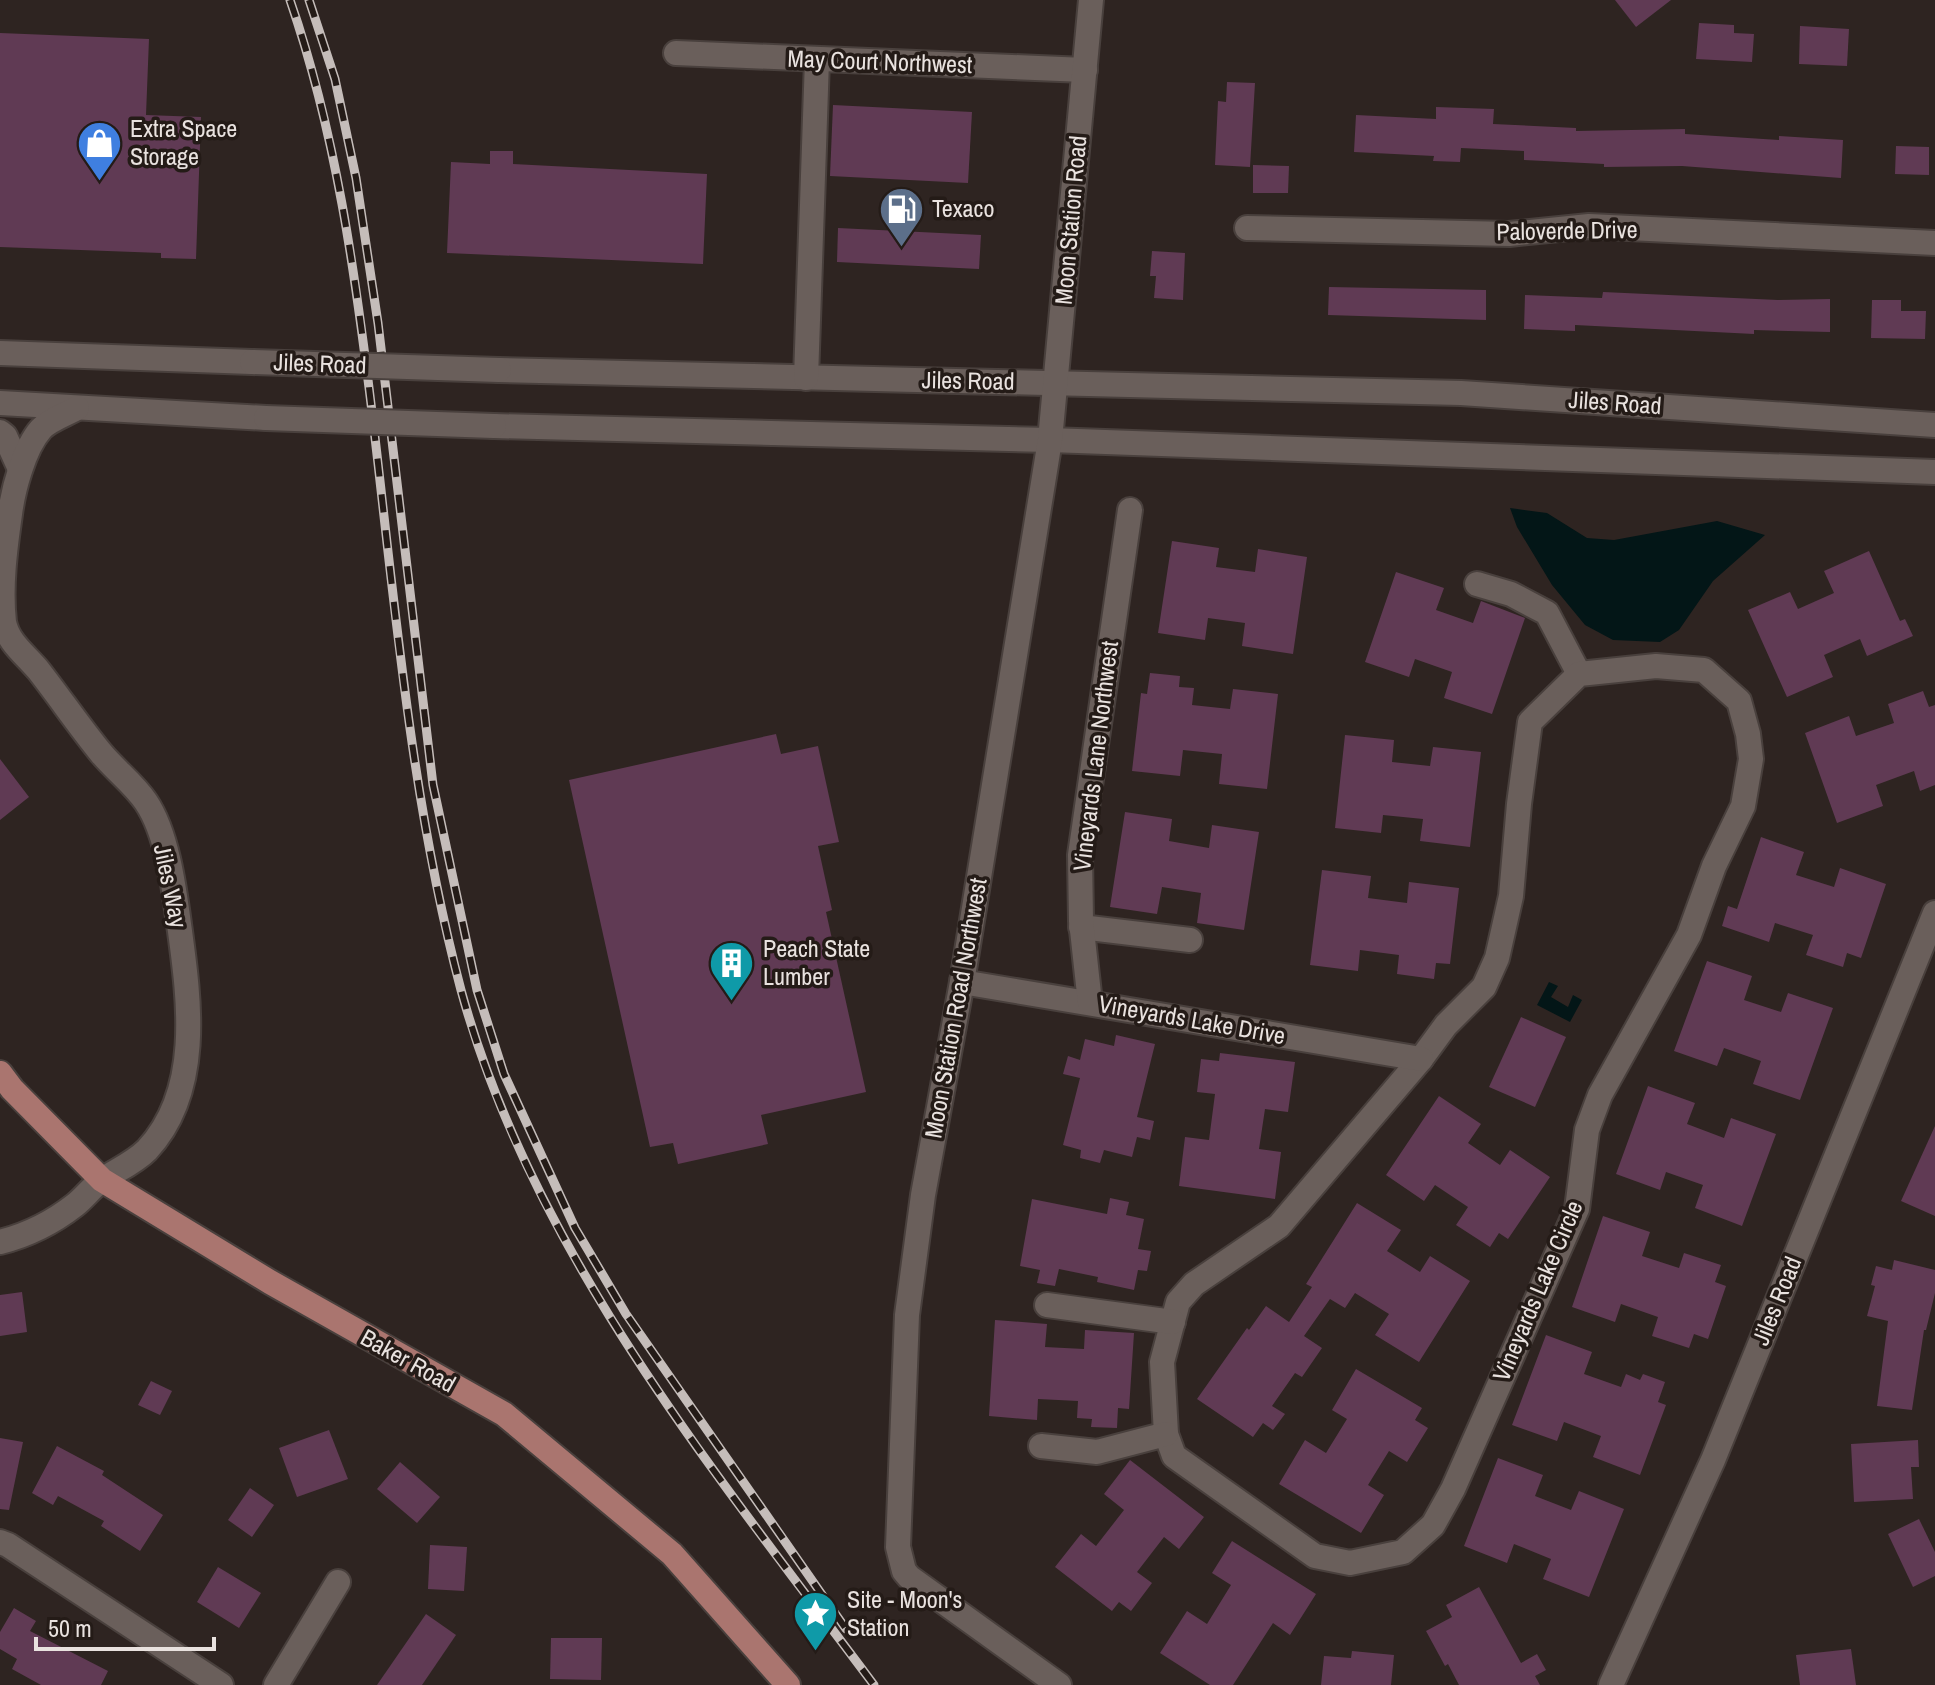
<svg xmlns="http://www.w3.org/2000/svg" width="1935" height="1685" font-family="'Archivo Narrow',sans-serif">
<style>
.water{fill:#031617}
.building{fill:#603a54}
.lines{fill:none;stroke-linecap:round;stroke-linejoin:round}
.minor-casing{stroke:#49403d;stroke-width:28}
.major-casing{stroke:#49403d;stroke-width:28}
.minor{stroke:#6a5f5b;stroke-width:24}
.major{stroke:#aa756f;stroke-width:24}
.rail-casing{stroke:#c5bdba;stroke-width:9}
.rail{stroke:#241b17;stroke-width:6;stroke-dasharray:18;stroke-linecap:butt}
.minor-bridge-casing{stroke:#49403d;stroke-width:28;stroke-linecap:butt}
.minor-bridge{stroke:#6a5f5b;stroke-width:24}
.labels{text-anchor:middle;stroke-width:7;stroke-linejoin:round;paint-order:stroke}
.street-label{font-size:24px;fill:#e9e2df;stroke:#241b17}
.poi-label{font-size:24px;fill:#e9e2df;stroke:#241b17;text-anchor:start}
</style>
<rect width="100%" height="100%" fill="#2e2421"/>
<g class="water">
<polygon points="1510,508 1547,513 1587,538 1614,540 1717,521 1765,535 1713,581 1679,630 1660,642 1613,640 1585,625 1552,585 1517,527"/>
<polygon points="1549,982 1558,986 1551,997 1568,1007 1573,995 1582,1000 1570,1022 1537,1005"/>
</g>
<g class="building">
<polygon points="1615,0 1671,0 1636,27"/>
<polygon points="1699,23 1734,25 1734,33 1754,34 1752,62 1696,59"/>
<polygon points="1800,26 1849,29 1847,66 1799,64"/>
<polygon points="0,33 149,39 146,115 201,117 196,259 161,258 161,253 0,247"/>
<polygon points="1227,82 1255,83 1250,167 1215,165 1218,101 1226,102"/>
<polygon points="833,105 972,112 968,183 830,176"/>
<polygon points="1436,107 1494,109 1493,124 1576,128 1576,131 1685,129 1685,134 1779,140 1779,136 1843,140 1841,178 1682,166 1604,167 1604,164 1524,160 1524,151 1461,148 1460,162 1433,161 1434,156 1354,152 1356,115 1436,119"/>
<polygon points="1896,146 1929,147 1929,175 1895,174"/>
<polygon points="490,151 513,151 513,164 707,174 703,264 447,253 451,162 490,164"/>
<polygon points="1253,165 1289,166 1288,193 1253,193"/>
<polygon points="838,228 981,235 979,269 837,262"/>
<polygon points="1152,251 1185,253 1183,300 1154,298 1156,276 1150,276"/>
<polygon points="1329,287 1486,290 1486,320 1328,315"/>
<polygon points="1603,292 1778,300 1830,299 1830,332 1754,330 1754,334 1575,325 1575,331 1524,329 1525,295 1602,298"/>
<polygon points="1872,300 1901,300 1901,311 1926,311 1925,339 1871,338"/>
<polygon points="1172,541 1219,548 1216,567 1255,572 1258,549 1307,557 1293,654 1242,646 1245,623 1208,618 1205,640 1158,633"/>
<polygon points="1869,551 1900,621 1905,619 1913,636 1867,656 1860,639 1824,655 1833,677 1787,697 1748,610 1790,592 1798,609 1834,593 1824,571"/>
<polygon points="1396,572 1444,588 1436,610 1473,623 1481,601 1525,618 1492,714 1444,698 1452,672 1415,659 1409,677 1365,662"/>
<polygon points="1150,673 1180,676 1179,687 1194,688 1192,705 1230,709 1233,689 1278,694 1267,789 1219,784 1222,754 1183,750 1180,776 1132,771 1141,693 1147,694"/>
<polygon points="1923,691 1929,707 1935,705 1935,785 1920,791 1914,771 1876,785 1883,806 1837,823 1805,733 1849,716 1856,736 1894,723 1888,704"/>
<polygon points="776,734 781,754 818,746 839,842 818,846 832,910 826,912 866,1092 761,1115 768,1144 678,1164 673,1143 650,1147 569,780"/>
<polygon points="1345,735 1394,740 1392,762 1430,766 1433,747 1481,752 1470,847 1420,841 1423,819 1383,815 1381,833 1335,828"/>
<polygon points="0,759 29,797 0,820"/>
<polygon points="1125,812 1172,819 1169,841 1209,848 1212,825 1259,832 1244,930 1197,923 1201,893 1162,887 1157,914 1110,907"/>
<polygon points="1761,837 1804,852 1796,875 1834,887 1840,868 1886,884 1861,958 1847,953 1843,967 1806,955 1813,935 1775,923 1769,942 1722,926 1728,906 1737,909"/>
<polygon points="1322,870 1371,876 1368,898 1407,903 1409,882 1459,888 1450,964 1436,963 1434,979 1397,974 1399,955 1360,950 1358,971 1310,965"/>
<polygon points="1707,961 1752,976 1744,1000 1781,1012 1788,993 1833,1008 1800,1100 1753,1084 1761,1061 1724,1048 1717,1066 1674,1051"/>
<polygon points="1521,1017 1566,1037 1535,1107 1489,1087"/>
<polygon points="1116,1035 1155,1044 1137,1117 1154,1121 1150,1140 1137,1137 1132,1157 1104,1150 1100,1163 1080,1158 1081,1150 1063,1145 1080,1078 1063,1074 1068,1056 1080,1060 1085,1039 1114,1046"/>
<polygon points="1220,1053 1295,1062 1288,1112 1265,1109 1259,1149 1281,1152 1275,1199 1179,1186 1185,1137 1209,1140 1215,1094 1197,1092 1201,1059 1219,1061"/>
<polygon points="1648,1086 1695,1103 1687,1124 1724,1138 1731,1118 1776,1134 1742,1226 1695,1208 1703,1185 1666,1172 1660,1190 1616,1174"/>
<polygon points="1439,1096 1481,1124 1468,1143 1500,1165 1510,1150 1550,1177 1508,1239 1499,1233 1490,1247 1456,1225 1468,1207 1435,1185 1424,1201 1386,1175"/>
<polygon points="1935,1126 1935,1216 1901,1201"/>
<polygon points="1110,1198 1129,1202 1126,1215 1144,1219 1138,1249 1151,1251 1147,1271 1138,1270 1134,1290 1097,1282 1098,1277 1059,1269 1055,1286 1037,1283 1040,1270 1020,1266 1032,1199 1107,1214"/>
<polygon points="1357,1203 1401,1230 1387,1251 1420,1272 1430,1256 1470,1281 1419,1362 1375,1335 1389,1314 1355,1293 1345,1308 1330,1299 1304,1336 1322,1348 1302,1377 1295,1373 1272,1406 1285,1414 1273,1430 1263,1423 1253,1437 1197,1399 1247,1328 1249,1330 1266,1306 1289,1322 1312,1287 1306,1284"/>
<polygon points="1603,1216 1650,1232 1642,1256 1679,1268 1684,1253 1721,1265 1715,1282 1726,1286 1708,1339 1694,1334 1689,1348 1652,1336 1658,1317 1621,1304 1615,1322 1572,1307"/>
<polygon points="1894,1260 1935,1270 1935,1293 1926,1330 1924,1330 1912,1410 1877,1406 1888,1321 1867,1316 1875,1286 1871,1285 1876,1266 1892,1270"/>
<polygon points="22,1292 27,1332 0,1336 0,1295"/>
<polygon points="995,1320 1047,1324 1045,1347 1084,1349 1085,1330 1134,1333 1129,1409 1118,1408 1117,1428 1091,1427 1092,1419 1077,1418 1078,1401 1038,1399 1037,1420 989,1416"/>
<polygon points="1546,1335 1592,1352 1584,1374 1621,1387 1626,1374 1640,1380 1643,1374 1665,1382 1658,1402 1666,1405 1640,1475 1593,1457 1601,1436 1564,1422 1557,1441 1512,1425"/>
<polygon points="1356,1369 1422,1408 1415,1420 1428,1428 1407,1462 1389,1451 1368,1485 1384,1495 1361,1533 1279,1484 1305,1440 1326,1453 1347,1419 1332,1410"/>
<polygon points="151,1381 172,1391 160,1415 138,1405"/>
<polygon points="329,1430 348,1479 297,1497 279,1448"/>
<polygon points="0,1438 23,1442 9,1510 0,1509"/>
<polygon points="1918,1440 1919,1467 1911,1467 1913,1499 1854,1502 1851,1444"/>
<polygon points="57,1446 104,1471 102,1475 163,1515 140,1551 101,1526 104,1521 58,1496 53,1505 32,1493"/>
<polygon points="1498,1458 1543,1475 1535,1496 1571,1510 1579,1491 1624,1509 1589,1597 1543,1579 1551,1559 1514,1544 1507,1563 1464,1546"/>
<polygon points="1130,1460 1204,1517 1179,1549 1164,1537 1137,1572 1152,1583 1131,1611 1119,1602 1112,1611 1055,1567 1081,1534 1096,1546 1124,1510 1104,1494"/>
<polygon points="400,1462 440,1497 417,1523 377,1489"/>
<polygon points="250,1488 274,1505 252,1537 228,1520"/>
<polygon points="1919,1519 1935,1552 1935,1576 1913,1587 1888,1534"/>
<polygon points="1232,1541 1316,1594 1290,1635 1273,1623 1233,1685 1210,1685 1160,1653 1187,1611 1207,1624 1231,1585 1212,1573"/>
<polygon points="430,1545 467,1547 464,1591 428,1589"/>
<polygon points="218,1567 261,1593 239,1628 197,1602"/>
<polygon points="1479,1587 1521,1663 1537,1654 1546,1670 1535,1676 1540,1685 1459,1685 1448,1664 1445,1666 1426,1631 1452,1617 1446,1605"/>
<polygon points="14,1608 36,1621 30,1631 108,1671 101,1685 41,1685 12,1669 17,1659 0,1649 0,1632"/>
<polygon points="426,1614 456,1635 422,1685 377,1685"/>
<polygon points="551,1638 602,1638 601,1680 550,1679"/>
<polygon points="1851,1649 1856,1685 1800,1685 1796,1655"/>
<polygon points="1352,1651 1394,1655 1391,1685 1321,1685 1324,1656 1351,1658"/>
</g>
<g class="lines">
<defs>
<g id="minor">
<polyline points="676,53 1085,70"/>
<polyline points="1247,228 1509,234 1589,226 1935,243"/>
<polyline points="0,353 252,362"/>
<polyline points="499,370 1461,393 1935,425"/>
<polyline points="806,378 817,60"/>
<polyline points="0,403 266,418"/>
<polyline points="494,426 1050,440 1935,472"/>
<polyline points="0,432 5,436 20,469"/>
<polyline points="1477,584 1511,594 1547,613 1579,674"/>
<polygon points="1656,666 1704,670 1739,701 1748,734 1751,759 1743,806 1714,866 1689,935 1600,1095 1587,1130 1577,1209 1453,1489 1433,1525 1403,1552 1350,1563 1315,1556 1174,1456 1166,1434 1162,1362 1178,1302 1194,1284 1279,1226 1421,1059 1446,1025 1484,987 1497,958 1511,896 1519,804 1530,722 1579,674"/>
<polyline points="1081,927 1190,940"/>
<polyline points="962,982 1421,1059"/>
<polyline points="1090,1003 1081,921 1080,855 1130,510"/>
<path d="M 0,1242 C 28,1235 52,1223 75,1205 C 85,1197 92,1187 102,1180 C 117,1170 134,1163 147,1150 C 203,1090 189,998 179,924 C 174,887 167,833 146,802 C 134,784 115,770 101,753 C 79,726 60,698 39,671 C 26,655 8,643 4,622 C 0,587 5,549 10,514 C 13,490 24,448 41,429 C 49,420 67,414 77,408"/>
<polyline points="1047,1305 1173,1322"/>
<polyline points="1041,1446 1097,1452 1166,1434"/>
<polyline points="0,1542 8,1545 221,1685"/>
<polyline points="276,1685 338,1582"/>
<polyline points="1059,1685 909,1577 904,1571 898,1547 907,1315 923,1195 962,982 1050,440 1091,0"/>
<polyline points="1611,1685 1713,1460 1935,913"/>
</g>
<polyline id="major" points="0,1073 12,1089 102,1180 270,1282 504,1414 672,1554 788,1685"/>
</defs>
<use href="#minor" class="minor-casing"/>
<use href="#major" class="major-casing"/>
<use href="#minor" class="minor"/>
<use href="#major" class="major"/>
<defs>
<g id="rail">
<path d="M 290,0 C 336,133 355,272 372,412 C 395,604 411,802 461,990 C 532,1251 715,1472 874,1685"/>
<polyline points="309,0 335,79 356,178 378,323 433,785 477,990 504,1074 575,1228 626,1314 846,1629"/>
</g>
</defs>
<use href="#rail" class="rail-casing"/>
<use href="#rail" class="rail"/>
<defs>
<g id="minor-bridge">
<polyline points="252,362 499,370"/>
<polyline points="266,418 494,426"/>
</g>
</defs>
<use href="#minor-bridge" class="minor-bridge-casing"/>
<use href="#minor-bridge" class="minor-bridge"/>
</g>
<defs>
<symbol id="shop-pin" viewBox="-11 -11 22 30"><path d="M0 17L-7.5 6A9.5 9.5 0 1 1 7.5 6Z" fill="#3f7fe0" stroke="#241b17"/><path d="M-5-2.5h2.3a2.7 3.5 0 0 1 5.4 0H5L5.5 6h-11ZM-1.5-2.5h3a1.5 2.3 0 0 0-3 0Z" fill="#fff"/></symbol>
<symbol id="fuel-pin" viewBox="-11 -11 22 30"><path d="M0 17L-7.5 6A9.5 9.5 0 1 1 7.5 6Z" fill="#5c6f8a" stroke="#241b17"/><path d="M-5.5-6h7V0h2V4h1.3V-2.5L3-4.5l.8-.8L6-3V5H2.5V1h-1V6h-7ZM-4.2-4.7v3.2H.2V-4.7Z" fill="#fff"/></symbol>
<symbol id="building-pin" viewBox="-11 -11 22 30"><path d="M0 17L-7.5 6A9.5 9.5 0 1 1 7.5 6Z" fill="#0f9aa8" stroke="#241b17"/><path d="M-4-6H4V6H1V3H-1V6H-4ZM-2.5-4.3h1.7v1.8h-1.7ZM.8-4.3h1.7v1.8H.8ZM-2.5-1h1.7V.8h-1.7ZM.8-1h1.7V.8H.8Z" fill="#fff"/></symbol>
<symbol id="sight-pin" viewBox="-11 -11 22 30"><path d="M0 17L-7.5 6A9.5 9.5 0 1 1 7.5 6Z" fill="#0f9aa8" stroke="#241b17"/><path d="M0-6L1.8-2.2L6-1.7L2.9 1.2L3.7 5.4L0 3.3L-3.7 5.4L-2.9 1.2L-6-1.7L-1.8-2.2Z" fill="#fff"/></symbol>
</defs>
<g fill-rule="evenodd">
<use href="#shop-pin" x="74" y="118" width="51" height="69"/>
<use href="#fuel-pin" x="876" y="184" width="51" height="69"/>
<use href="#building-pin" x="706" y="938" width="51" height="69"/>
<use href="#sight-pin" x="790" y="1588" width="51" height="69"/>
</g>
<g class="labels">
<g class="street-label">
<text transform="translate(880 62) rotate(2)" y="8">May Court Northwest</text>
<text transform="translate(1071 220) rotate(-85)" y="8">Moon Station Road</text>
<text transform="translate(1567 231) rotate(-1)" y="8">Paloverde Drive</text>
<text transform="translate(320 364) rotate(2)" y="8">Jiles Road</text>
<text transform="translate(968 381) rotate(1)" y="8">Jiles Road</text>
<text transform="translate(1615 403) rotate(4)" y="8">Jiles Road</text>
<text transform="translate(1096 756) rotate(-83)" y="8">Vineyards Lane Northwest</text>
<text transform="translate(170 886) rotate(78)" y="8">Jiles Way</text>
<text transform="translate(956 1008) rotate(-80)" y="8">Moon Station Road Northwest</text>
<text transform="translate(1192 1020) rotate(10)" y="8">Vineyards Lake Drive</text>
<text transform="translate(1538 1291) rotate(-67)" y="8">Vineyards Lake Circle</text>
<text transform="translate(1777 1301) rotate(-68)" y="8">Jiles Road</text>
<text transform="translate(408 1361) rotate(29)" y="8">Baker Road</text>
</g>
<g class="poi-label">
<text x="130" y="137">Extra Space<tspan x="130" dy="28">Storage</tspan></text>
<text x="932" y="217">Texaco</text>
<text x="763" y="957">Peach State<tspan x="763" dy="28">Lumber</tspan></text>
<text x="847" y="1608">Site - Moon's<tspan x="847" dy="28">Station</tspan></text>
</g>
</g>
<path d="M36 1637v12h178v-12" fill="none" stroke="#e9e2df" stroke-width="4"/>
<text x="48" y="1637" font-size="24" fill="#e9e2df" stroke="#241b17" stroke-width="6" paint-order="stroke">50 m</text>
</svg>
